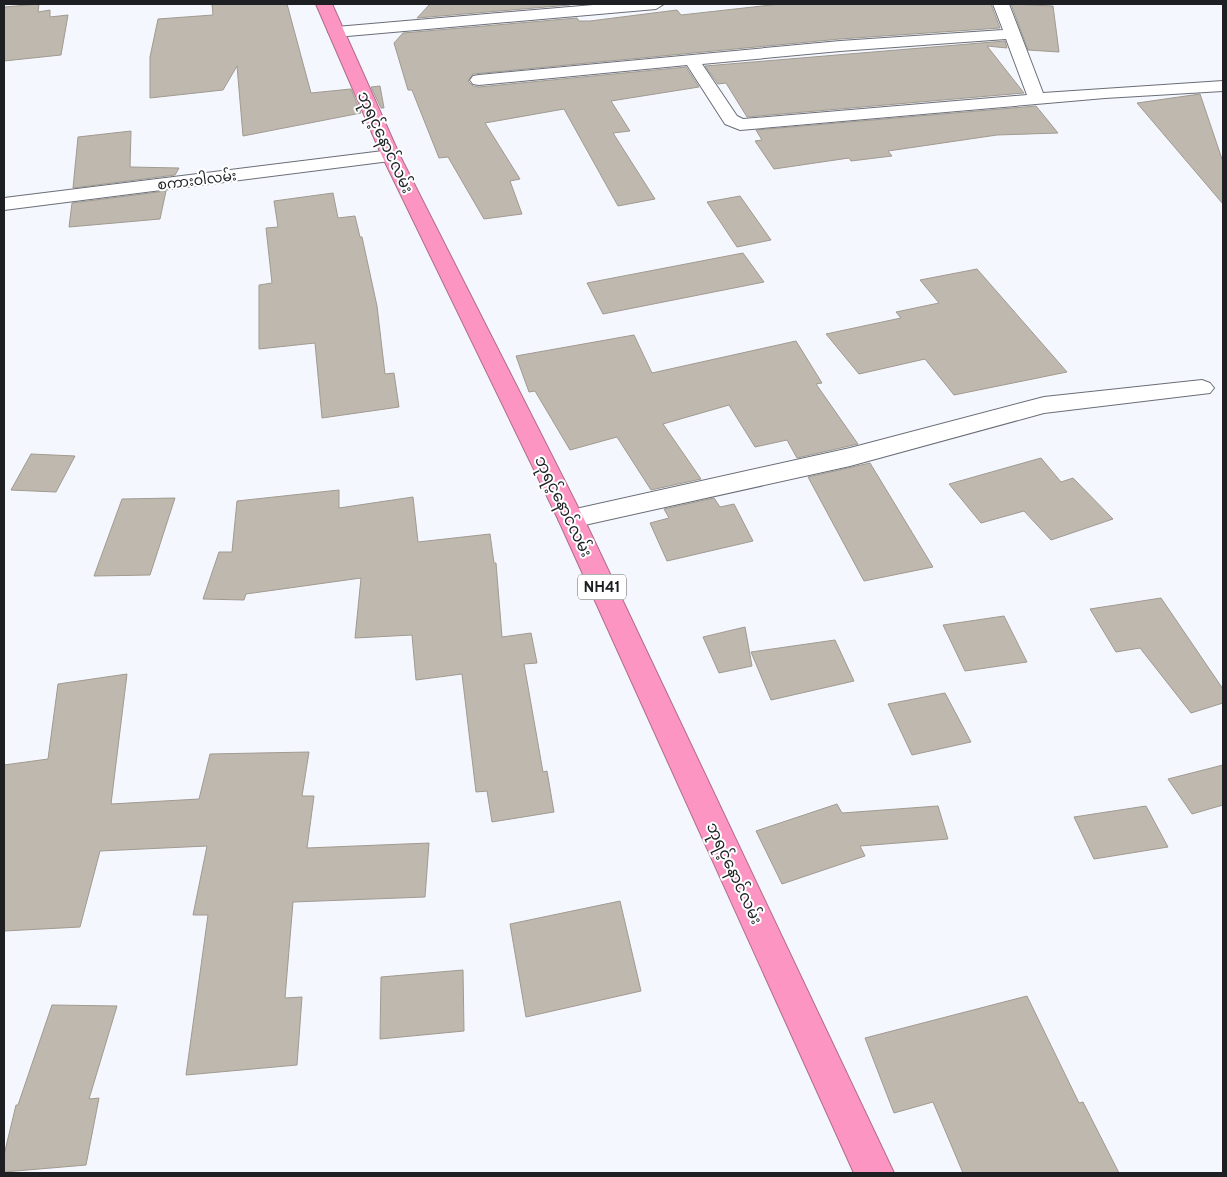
<svg xmlns="http://www.w3.org/2000/svg" width="1227" height="1177" font-family="Overpass,'Noto Sans Myanmar',sans-serif">
<style>
.building{fill:#bfb8af;stroke:#a19a91}
.lines{fill:none;stroke-linecap:round;stroke-linejoin:round}
.street-casing{stroke:#6a6e77;stroke-width:2}
.highway-casing{stroke:#af6c8a;stroke-width:2}
.street{fill:#fff;fill-rule:evenodd}
.highway{fill:#fd95c2;fill-rule:evenodd}
.labels{text-anchor:middle;stroke-width:4;stroke-linejoin:round;paint-order:stroke}
.far-street-label{font-size:14px;fill:#1d1f23;stroke:#fff}
.shield{fill:#fff;stroke:#616265;stroke-width:1}
.shield-label{font-size:15px;font-weight:bold;fill:#1d1f23}
.street-label{font-size:16px;fill:#1d1f23;stroke:#fff}
</style>
<rect width="100%" height="100%" fill="#f4f7fd"/>
<g class="building">
<polygon points="39,4 38,12 50,10 50,17 68,15 61,55 4,61 4,7"/>
<polygon points="212,4 287,4 311,93 351,89 361,113 243,136 237,66 223,90 150,98 150,57 158,19 213,15"/>
<polygon points="430,4 569,4 570,5 417,18"/>
<polygon points="780,4 991,4 1000,28 840,39 473,74 468,81 473,86 479,87 686,67 699,87 611,101 630,131 613,133 655,199 618,206 564,109 485,123 520,179 510,181 522,214 484,219 448,157 439,158 412,90 408,90 394,43 403,33 577,18 579,21 590,21 677,10 681,15"/>
<polygon points="1011,4 1053,6 1059,52 1028,50"/>
<polygon points="1005,41 1007,48 987,46 1024,93 747,117 726,83 718,84 705,66"/>
<polygon points="380,86 384,108 381,108 371,87"/>
<polygon points="1200,94 1223,162 1223,204 1137,103"/>
<polygon points="1036,106 1058,133 997,135 888,151 892,156 851,161 849,158 774,169 755,141 762,140 756,130"/>
<polygon points="131,131 130,167 179,168 175,175 73,188 78,137"/>
<polygon points="166,191 160,219 69,227 72,203"/>
<polygon points="333,193 338,218 355,216 360,237 362,237 377,306 385,374 394,373 399,407 322,418 315,343 259,349 259,285 272,283 266,228 278,227 274,201"/>
<polygon points="740,196 771,240 737,247 707,202"/>
<polygon points="743,253 764,282 603,314 587,283"/>
<polygon points="977,269 1067,372 954,395 925,359 859,374 826,334 901,318 896,312 939,303 920,280"/>
<polygon points="634,335 652,373 796,341 822,383 816,384 858,444 797,458 787,440 755,447 729,405 663,424 701,479 651,490 617,437 570,450 535,391 529,392 516,356"/>
<polygon points="31,454 75,456 56,492 11,490"/>
<polygon points="1041,458 1061,482 1073,478 1113,519 1051,540 1024,511 981,523 949,484"/>
<polygon points="870,463 933,567 864,581 808,477"/>
<polygon points="339,490 339,508 413,497 418,542 490,534 494,563 496,563 502,637 531,633 537,663 524,664 543,772 547,771 554,812 492,822 487,791 476,792 462,674 416,680 412,635 355,638 361,578 246,594 244,600 203,599 219,552 232,552 237,501"/>
<polygon points="175,498 150,575 94,576 122,499"/>
<polygon points="714,498 720,507 734,504 753,541 667,561 650,523 669,518 664,509"/>
<polygon points="1161,598 1223,689 1223,703 1191,713 1140,648 1116,652 1090,609"/>
<polygon points="1004,616 1027,662 965,671 943,625"/>
<polygon points="745,627 752,666 719,673 703,637"/>
<polygon points="835,640 854,681 771,700 751,652"/>
<polygon points="127,674 111,804 199,799 210,754 309,752 302,796 314,796 307,848 429,843 425,897 293,902 285,998 302,997 297,1065 186,1075 208,915 193,915 207,846 100,851 80,927 4,931 4,765 48,759 58,684"/>
<polygon points="945,693 971,742 912,755 888,704"/>
<polygon points="1223,765 1223,805 1192,814 1168,779"/>
<polygon points="837,804 842,813 938,806 948,839 860,846 865,856 782,884 756,831"/>
<polygon points="1146,806 1168,847 1094,859 1074,817"/>
<polygon points="620,901 641,991 526,1017 510,924"/>
<polygon points="463,970 464,1031 380,1039 381,977"/>
<polygon points="1027,996 1079,1103 1083,1102 1119,1173 963,1173 933,1102 894,1113 865,1038"/>
<polygon points="52,1005 117,1006 89,1099 99,1098 86,1165 4,1172 4,1155 16,1105 18,1105"/>
</g>
<g class="lines">
<defs>
<g id="street">
<polygon points="605,4 664,4 656,9 336,37 328,32 336,27"/>
<path d="M 993,4 L 1009,4 L 1043,93 L 1223,81 L 1223,91 L 1105,98 L 740,130 L 725,124 L 687,65 L 479,85 L 473,84 L 470,80 L 473,76 L 479,75 L 840,41 L 1003,30 ZM 1006,39 L 1027,95 L 743,119 L 737,116 L 702,64 L 840,51 Z"/>
<polygon points="391,150 398,152 400,156 398,160 4,210 4,198"/>
<polygon points="1202,380 1210,383 1214,388 1210,393 1044,413 850,466 571,528 562,526 558,519 562,512 850,448 1044,397"/>
</g>
<polygon id="highway" points="316,4 332,4 400,156 584,519 894,1173 854,1173 558,519 382,156"/>
</defs>
<use href="#street" class="street-casing"/>
<use href="#highway" class="highway-casing"/>
<use href="#street" class="street"/>
<use href="#highway" class="highway"/>
</g>
<g class="labels">
<g class="far-street-label">
<text transform="translate(197 180) rotate(-7)" y="5">စကားဝါလမ်း</text>
</g>
<rect class="shield" x="578" y="574.5" width="48" height="25" rx="4"/>
<g class="shield-label">
<text x="602" y="592">NH41</text>
</g>
<g class="street-label">
<text transform="translate(386 142) rotate(65)" y="6">ဘုရင့်နောင်လမ်း</text>
<text transform="translate(564 506) rotate(64)" y="6">ဘုရင့်နောင်လမ်း</text>
<text transform="translate(735 873) rotate(65)" y="6">ဘုရင့်နောင်လမ်း</text>
</g>
</g>
<rect width="1227" height="1177" fill="none" stroke="#1d1f23" stroke-width="10"/>
</svg>
